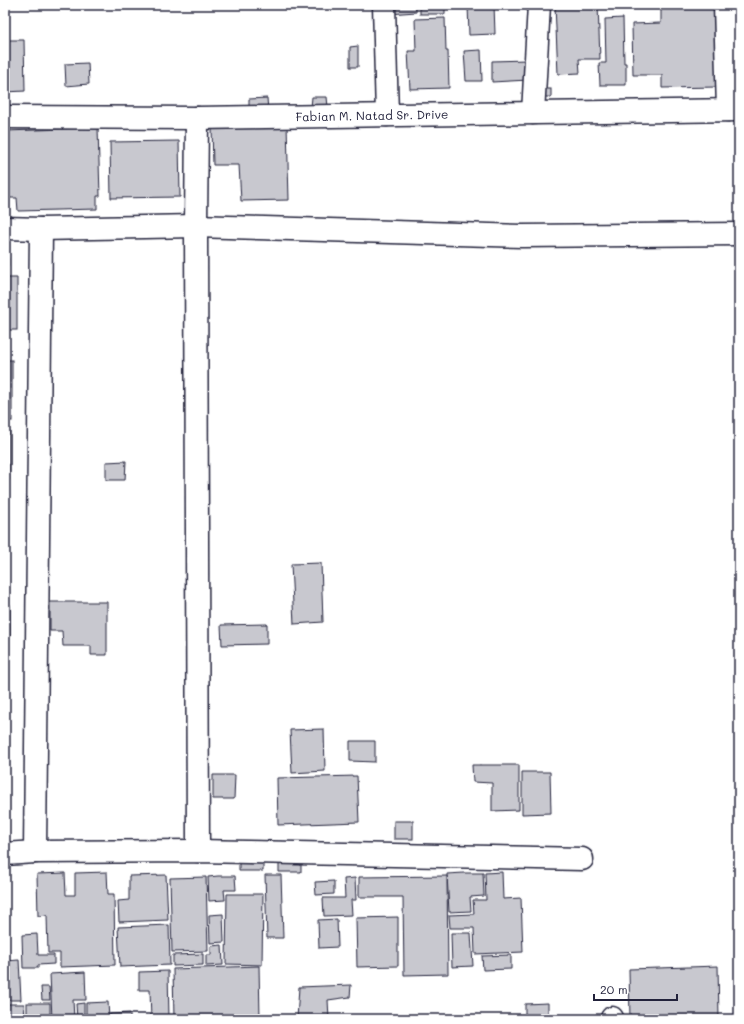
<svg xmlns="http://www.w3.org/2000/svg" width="744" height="1024" font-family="Mali,sans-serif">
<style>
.building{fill:#c8c8cf;stroke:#22223b}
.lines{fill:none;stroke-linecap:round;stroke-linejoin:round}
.minor-casing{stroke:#22223b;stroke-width:25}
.minor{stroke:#fff;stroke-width:22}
.labels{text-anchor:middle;stroke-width:3.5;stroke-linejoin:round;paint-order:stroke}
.street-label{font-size:12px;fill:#22223b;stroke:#fff}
</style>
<rect width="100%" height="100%" fill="#fff"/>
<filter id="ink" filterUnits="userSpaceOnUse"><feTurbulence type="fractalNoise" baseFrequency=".025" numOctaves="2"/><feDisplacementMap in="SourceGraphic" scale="8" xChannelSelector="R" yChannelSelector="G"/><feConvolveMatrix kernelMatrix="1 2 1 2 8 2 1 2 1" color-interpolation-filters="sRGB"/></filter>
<g filter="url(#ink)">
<g class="building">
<polygon points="388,5 416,5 416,12 389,14"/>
<rect x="420" y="5" width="25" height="9"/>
<polygon points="468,5 494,5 495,34 469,35"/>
<polygon points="555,5 598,5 600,59 579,59 580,73 558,74"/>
<polygon points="661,5 716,5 717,87 662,88 662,75 633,75 632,24 661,23"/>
<polygon points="445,18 446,51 448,51 449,88 410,89 408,51 416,51 415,19"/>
<polygon points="623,18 624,63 626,63 626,85 600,85 599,63 606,63 605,19"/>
<polygon points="5,35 5,40 24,40 25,91 5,92"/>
<polygon points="358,46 358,67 350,67 350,47"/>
<rect x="736" y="46" width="3" height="17"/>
<polygon points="481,50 482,81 466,81 464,51"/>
<polygon points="527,60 528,80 492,82 492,61"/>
<polygon points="88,63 89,84 66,86 65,64"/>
<rect x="542" y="89" width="9" height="8"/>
<polygon points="312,97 327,97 328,107 311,107"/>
<polygon points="267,98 268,111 249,112 249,99"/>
<polygon points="287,125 289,200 241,201 239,165 213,165 212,127"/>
<polygon points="98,128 100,196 97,196 97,209 18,211 17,198 6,198 5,131"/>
<polygon points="179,141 180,197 111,198 110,142"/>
<polygon points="5,258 8,258 8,266 5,267"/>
<rect x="5" y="278" width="12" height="52"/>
<rect x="5" y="360" width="7" height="61"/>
<rect x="5" y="431" width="4" height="49"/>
<polygon points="126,461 125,480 106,480 106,462"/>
<polygon points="321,563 323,622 294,624 291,564"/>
<polygon points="50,602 107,602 107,655 91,655 91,646 63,646 62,631 50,631"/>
<rect x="5" y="605" width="5" height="31"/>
<polygon points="267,624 267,644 222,645 221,625"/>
<polygon points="324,729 325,771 292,773 290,730"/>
<polygon points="350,741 375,741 375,762 350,761"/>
<polygon points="472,765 519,765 519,810 492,811 492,783 473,782"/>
<polygon points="522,772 550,772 551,813 522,814"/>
<polygon points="213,775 235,775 234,799 213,799"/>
<polygon points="357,776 359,822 278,825 277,778"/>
<rect x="394" y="821" width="19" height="18"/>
<polygon points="263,856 263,871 239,871 239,857"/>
<polygon points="301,858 301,872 279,872 279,859"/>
<polygon points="107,872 108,894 114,894 115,965 60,967 60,953 48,953 47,915 38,916 37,874 65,873 66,895 75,895 75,873"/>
<polygon points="502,872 503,899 521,898 523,952 475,954 474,928 450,928 449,915 474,914 473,900 486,900 485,873"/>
<polygon points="464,873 483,873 484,896 470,897 471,911 449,912 447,874"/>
<polygon points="166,875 168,920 119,922 118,901 129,900 129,876"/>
<polygon points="265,875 281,875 283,938 267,938"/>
<polygon points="218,876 235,876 236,890 224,890 225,900 209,901 208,877"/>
<polygon points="447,876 448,974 404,975 403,897 359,897 359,877"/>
<polygon points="206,877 208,951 172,952 170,878"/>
<polygon points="355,878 356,900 351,900 352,915 324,916 323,898 345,898 344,879"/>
<polygon points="334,881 334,894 316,895 315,882"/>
<polygon points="227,894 263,894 262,965 226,964"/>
<polygon points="223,914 224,942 210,943 209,915"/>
<polygon points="398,917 398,966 357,967 356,918"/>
<polygon points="337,919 338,947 319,948 318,920"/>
<polygon points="169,925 170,965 120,967 118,927"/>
<polygon points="451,933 471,933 473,966 452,967"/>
<polygon points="37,934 38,955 54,955 54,964 38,965 38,968 23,968 22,935"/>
<polygon points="222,945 223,965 206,966 206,955 211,955 211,946"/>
<polygon points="203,954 203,965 173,966 173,955"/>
<polygon points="511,955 511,969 483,970 482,956"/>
<polygon points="19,960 21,1000 5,1000 5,961"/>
<polygon points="259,966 260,1019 174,1019 173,969"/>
<polygon points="718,966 719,1019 630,1019 629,969"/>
<polygon points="168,971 169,1019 151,1019 150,990 139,990 139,972"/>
<polygon points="85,972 86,1000 73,1000 74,1019 52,1019 50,974"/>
<polygon points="351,985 350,997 328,1000 329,1019 297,1019 299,987"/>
<polygon points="41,987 49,987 50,1000 42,1000"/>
<polygon points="108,1002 109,1019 86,1019 86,1003"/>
<rect x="27" y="1003" width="23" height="16"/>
<polygon points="84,1003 84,1019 77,1019 76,1004"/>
<polygon points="548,1003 548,1017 554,1016 554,1019 497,1019 496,1018 525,1017 525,1004"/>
<polygon points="5,1004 24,1004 25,1019 5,1019"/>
<polygon points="130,1013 130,1019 111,1019 110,1014"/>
</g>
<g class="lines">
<defs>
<g id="minor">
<polyline points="384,5 387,115"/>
<polyline points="725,5 728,110"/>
<polyline points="533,113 539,5"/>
<polyline points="5,117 197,118 739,110"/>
<polyline points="197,118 196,226 198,851"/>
<polyline points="5,228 41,229 196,226 522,236 739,234"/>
<polyline points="35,852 41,229"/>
<polyline points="5,854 35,852 198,851 582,859"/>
<polyline points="612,1018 612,1019"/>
</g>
</defs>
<use href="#minor" class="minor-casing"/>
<use href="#minor" class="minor"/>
</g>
</g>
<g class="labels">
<g class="street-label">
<text transform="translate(372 116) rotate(-1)" y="4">Fabian M. Natad Sr. Drive</text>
</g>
</g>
<rect width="744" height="1024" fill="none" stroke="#fff" stroke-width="20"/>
<rect x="10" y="10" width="724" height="1004" fill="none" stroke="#22223b" stroke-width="1.5" filter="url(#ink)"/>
<path d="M594 994v6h83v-6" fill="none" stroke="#22223b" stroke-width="2"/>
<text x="600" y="994" font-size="12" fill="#22223b" stroke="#ffffff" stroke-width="3" paint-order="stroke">20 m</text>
</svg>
